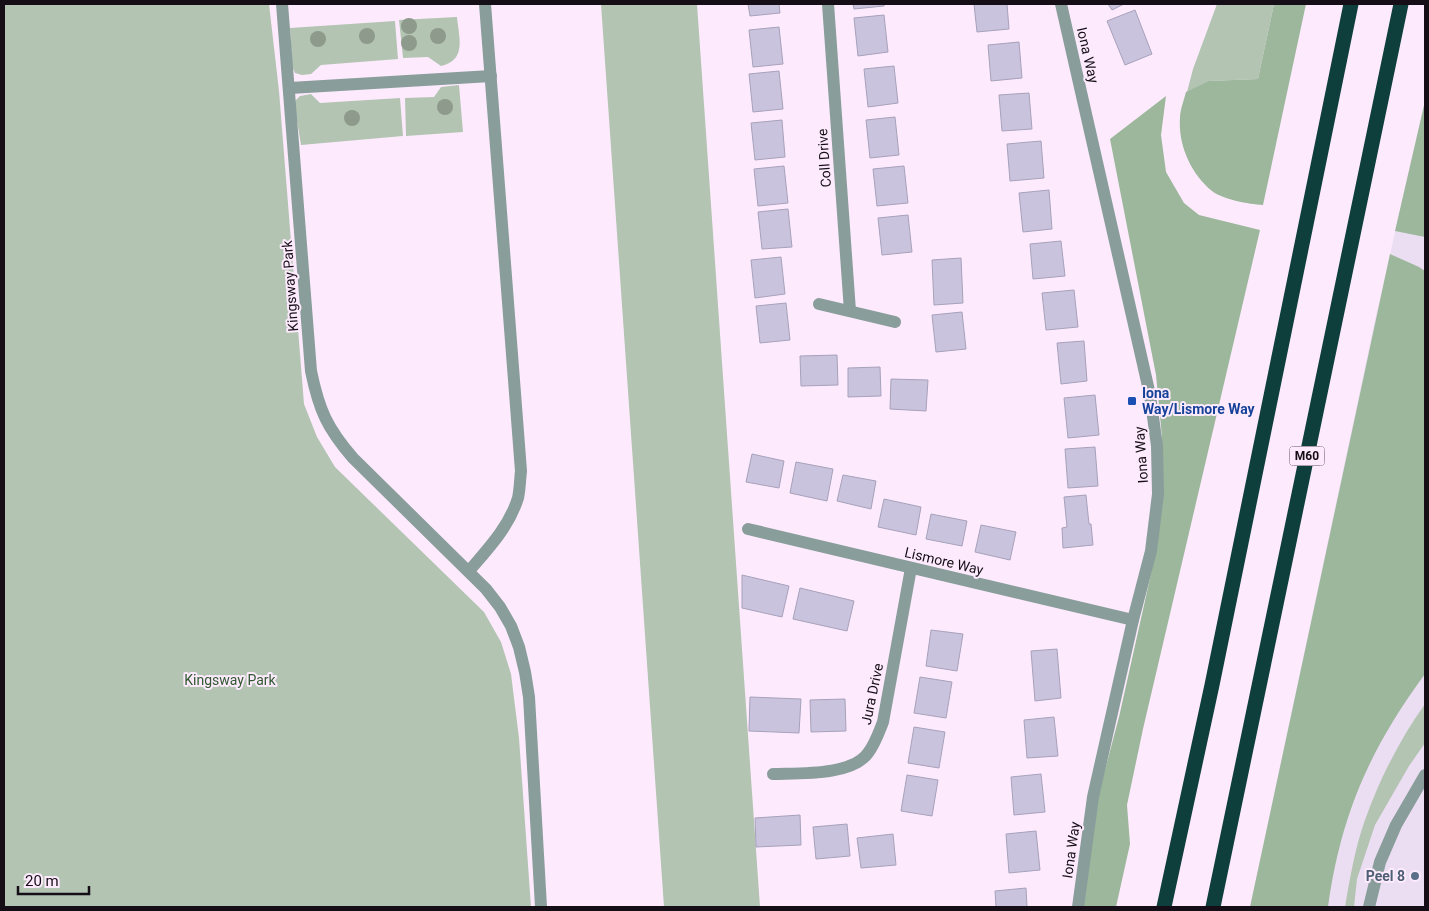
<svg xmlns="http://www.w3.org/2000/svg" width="1429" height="911" font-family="Roboto,sans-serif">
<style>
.commercial{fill:#ecdef2}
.green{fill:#b3c4b2}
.forest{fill:#9cb79b}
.building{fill:#c9c3de;stroke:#a7a1bb}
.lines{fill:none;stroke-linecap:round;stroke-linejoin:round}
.minor{stroke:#899d9b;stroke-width:12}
.highway{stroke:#0f3f3d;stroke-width:15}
.tree{fill:#8d9a8c}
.transit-dot{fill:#1a4fb4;stroke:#fdebfd;stroke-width:2}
.service-dot{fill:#5c6f8a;stroke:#fdebfd;stroke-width:2}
.labels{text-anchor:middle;stroke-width:4;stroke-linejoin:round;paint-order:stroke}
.shield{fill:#fdebfd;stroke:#5b505b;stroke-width:1}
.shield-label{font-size:12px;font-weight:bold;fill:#150e16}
.street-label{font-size:14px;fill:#150e16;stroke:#fdebfd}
.transit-label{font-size:14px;font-weight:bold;fill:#164399;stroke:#fdebfd;text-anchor:start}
.park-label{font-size:14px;fill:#315830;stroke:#fdebfd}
.service-label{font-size:14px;font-weight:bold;fill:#4e5e75;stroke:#fdebfd;text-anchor:end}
</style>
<rect width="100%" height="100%" fill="#fdebfd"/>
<polygon class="commercial" points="1425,101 1425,907 1250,907 1375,320"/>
<g class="green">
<polygon points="4,4 269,4 279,91 304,404 317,437 335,467 484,612 501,642 511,674 519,738 531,907 4,907"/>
<polygon points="601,4 697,4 760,907 664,907"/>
<polygon points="1217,4 1274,4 1258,79 1208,81 1187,92 1193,69"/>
<path d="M 457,17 C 459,38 467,60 441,66 L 428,57 L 403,58 L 399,20 Z"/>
<polygon points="395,21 398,59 321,65 311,74 302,75 295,73 292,66 290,28"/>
<polygon points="459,85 463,132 406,136 405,98 434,97 441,87"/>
<polygon points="311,94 320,103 400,98 403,136 301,145 294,102 300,96"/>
<path d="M 1425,704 L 1425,743 L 1409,766 L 1375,825 L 1357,879 L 1354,907 L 1345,907 C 1350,878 1355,848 1365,820 C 1379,780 1400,739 1425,704 Z"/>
</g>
<g class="forest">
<path d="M 1274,4 L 1306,4 L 1263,205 C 1248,204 1224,200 1212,191 C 1191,174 1178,145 1180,118 C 1180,110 1184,100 1186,92 L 1208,81 L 1258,79 Z"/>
<polygon points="1166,96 1161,135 1166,172 1184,203 1199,215 1260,230 1143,729 1127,805 1130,844 1116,907 1082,907 1097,800 1119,717 1157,547 1162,437 1156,375 1110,139"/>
<polygon points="1425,101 1425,237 1395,231"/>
<path d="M 1390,254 L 1419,267 L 1425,271 L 1425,674 C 1370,749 1341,814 1328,907 L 1250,907 Z"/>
</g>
<g class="building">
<polygon points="748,4 779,4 780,13 750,16"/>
<polygon points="853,4 884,4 884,6 854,9"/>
<polygon points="974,4 1007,4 1009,29 977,32"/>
<polygon points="1108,4 1124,4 1112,10"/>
<polygon points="1135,10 1152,54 1125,65 1107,21"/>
<polygon points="884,15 888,52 858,56 854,18"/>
<polygon points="779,27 783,64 753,67 749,30"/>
<polygon points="1019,42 1022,78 991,81 988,45"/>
<polygon points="894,66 898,103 868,107 864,69"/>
<polygon points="779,71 783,109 753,112 749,74"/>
<polygon points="1029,93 1032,129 1002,131 999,95"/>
<polygon points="895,117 899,155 870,158 866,120"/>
<polygon points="782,120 785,157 755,160 751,123"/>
<polygon points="1041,141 1044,178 1010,181 1007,144"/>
<polygon points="784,166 788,203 758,206 754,169"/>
<polygon points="904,166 908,203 877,206 873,169"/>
<polygon points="1049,190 1052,229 1023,232 1019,193"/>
<polygon points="788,209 792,247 762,249 758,212"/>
<polygon points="908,215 912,252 882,255 878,218"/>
<polygon points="1061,241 1065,276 1033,279 1030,244"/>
<polygon points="781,257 785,294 755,298 751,260"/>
<polygon points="961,258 963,303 934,305 932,260"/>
<polygon points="1074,290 1078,327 1046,330 1042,293"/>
<polygon points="786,303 790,340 760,343 756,306"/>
<polygon points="962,312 966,349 936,352 932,315"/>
<polygon points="1084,341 1087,381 1061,384 1057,343"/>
<polygon points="837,355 838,385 801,386 800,356"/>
<polygon points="880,367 881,396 848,397 848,368"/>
<polygon points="891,379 928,380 926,411 890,409"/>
<polygon points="1095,395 1099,435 1068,438 1064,398"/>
<polygon points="1095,447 1098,486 1068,488 1065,449"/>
<polygon points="752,454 784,461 779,488 746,482"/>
<polygon points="796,462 833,469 827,501 790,493"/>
<polygon points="843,475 876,481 871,509 837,501"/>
<polygon points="1086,495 1089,524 1091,524 1093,545 1063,548 1062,528 1067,527 1064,497"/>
<polygon points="884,499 921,507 916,535 878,527"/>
<polygon points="931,514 967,521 962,546 926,539"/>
<polygon points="981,525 1016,532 1010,560 975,552"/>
<polygon points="742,575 789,586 782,617 742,608"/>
<polygon points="800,588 854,601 847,631 793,619"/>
<polygon points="931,630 963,634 957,671 926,666"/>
<polygon points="1057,649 1061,698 1035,701 1031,651"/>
<polygon points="920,677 952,682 946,718 914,713"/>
<polygon points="750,697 801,699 799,733 749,731"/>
<polygon points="845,699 846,731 811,732 810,700"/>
<polygon points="1054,717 1058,756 1027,758 1024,720"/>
<polygon points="914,727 945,732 939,768 908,763"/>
<polygon points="1041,774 1045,812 1014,815 1011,777"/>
<polygon points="907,775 938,780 932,816 901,811"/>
<polygon points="800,815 801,845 756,847 755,818"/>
<polygon points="847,824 850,856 816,859 813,827"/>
<polygon points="1036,831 1040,870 1009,873 1006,834"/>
<polygon points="893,834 896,865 861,868 857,838"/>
<polygon points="1026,888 1027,907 996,907 995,891"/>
</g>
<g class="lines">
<g class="minor">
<path d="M 282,4 L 311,371 C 319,410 327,428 353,458 L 486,589 L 500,607 L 511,626 L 519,647 L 525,672 L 529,697 L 541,907"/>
<polyline points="828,4 850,311"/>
<polyline points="1061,4 1150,395 1157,446 1158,494 1151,551 1133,620 1093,797 1078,907"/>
<polyline points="290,88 491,76"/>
<polyline points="819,304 895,322"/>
<polyline points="748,529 1133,620"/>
<path d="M 469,571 C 488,549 509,527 518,498 C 520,489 520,479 521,471 L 485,4"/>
<path d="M 773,774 C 798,773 852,776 868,753 C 875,744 879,732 883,722 L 911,568"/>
<polyline points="1369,907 1380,862 1396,825 1425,775"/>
</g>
<g class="highway">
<polyline points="1164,907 1212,685 1351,4"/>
<polyline points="1213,907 1401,4"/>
</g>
</g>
<g class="tree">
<circle cx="409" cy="26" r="8"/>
<circle cx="367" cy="36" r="8"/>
<circle cx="438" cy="36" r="8"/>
<circle cx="318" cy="39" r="8"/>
<circle cx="409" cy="43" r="8"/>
<circle cx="445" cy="107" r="8"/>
<circle cx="352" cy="118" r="8"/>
</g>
<rect class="transit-dot" x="1127" y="396" width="10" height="10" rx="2.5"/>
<circle class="service-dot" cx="1415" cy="876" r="5"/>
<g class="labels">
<rect class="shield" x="1289.5" y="446.5" width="35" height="19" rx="4"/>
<g class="shield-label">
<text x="1307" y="460">M60</text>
</g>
<g class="street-label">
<text transform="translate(1088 55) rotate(77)" y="5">Iona Way</text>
<text transform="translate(824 158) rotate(-94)" y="5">Coll Drive</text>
<text transform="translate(290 286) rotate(-94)" y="5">Kingsway Park</text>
<text transform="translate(1141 455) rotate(-94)" y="5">Iona Way</text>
<text transform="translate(944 561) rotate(13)" y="5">Lismore Way</text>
<text transform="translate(872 694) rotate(-78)" y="5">Jura Drive</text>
<text transform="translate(1071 850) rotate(-82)" y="5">Iona Way</text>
</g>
<g class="transit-label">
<text x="1142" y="398">Iona<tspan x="1142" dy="16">Way/Lismore Way</tspan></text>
</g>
<g class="park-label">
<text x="230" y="685">Kingsway Park</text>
</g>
<g class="service-label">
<text x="1405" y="881">Peel 8</text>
</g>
</g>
<rect width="1429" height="911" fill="none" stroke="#150e16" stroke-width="10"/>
<path d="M18 886v8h71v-8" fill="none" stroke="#150e16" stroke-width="2.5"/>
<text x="25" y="886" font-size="15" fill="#150e16" stroke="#fdebfd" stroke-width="4" paint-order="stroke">20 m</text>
</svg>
